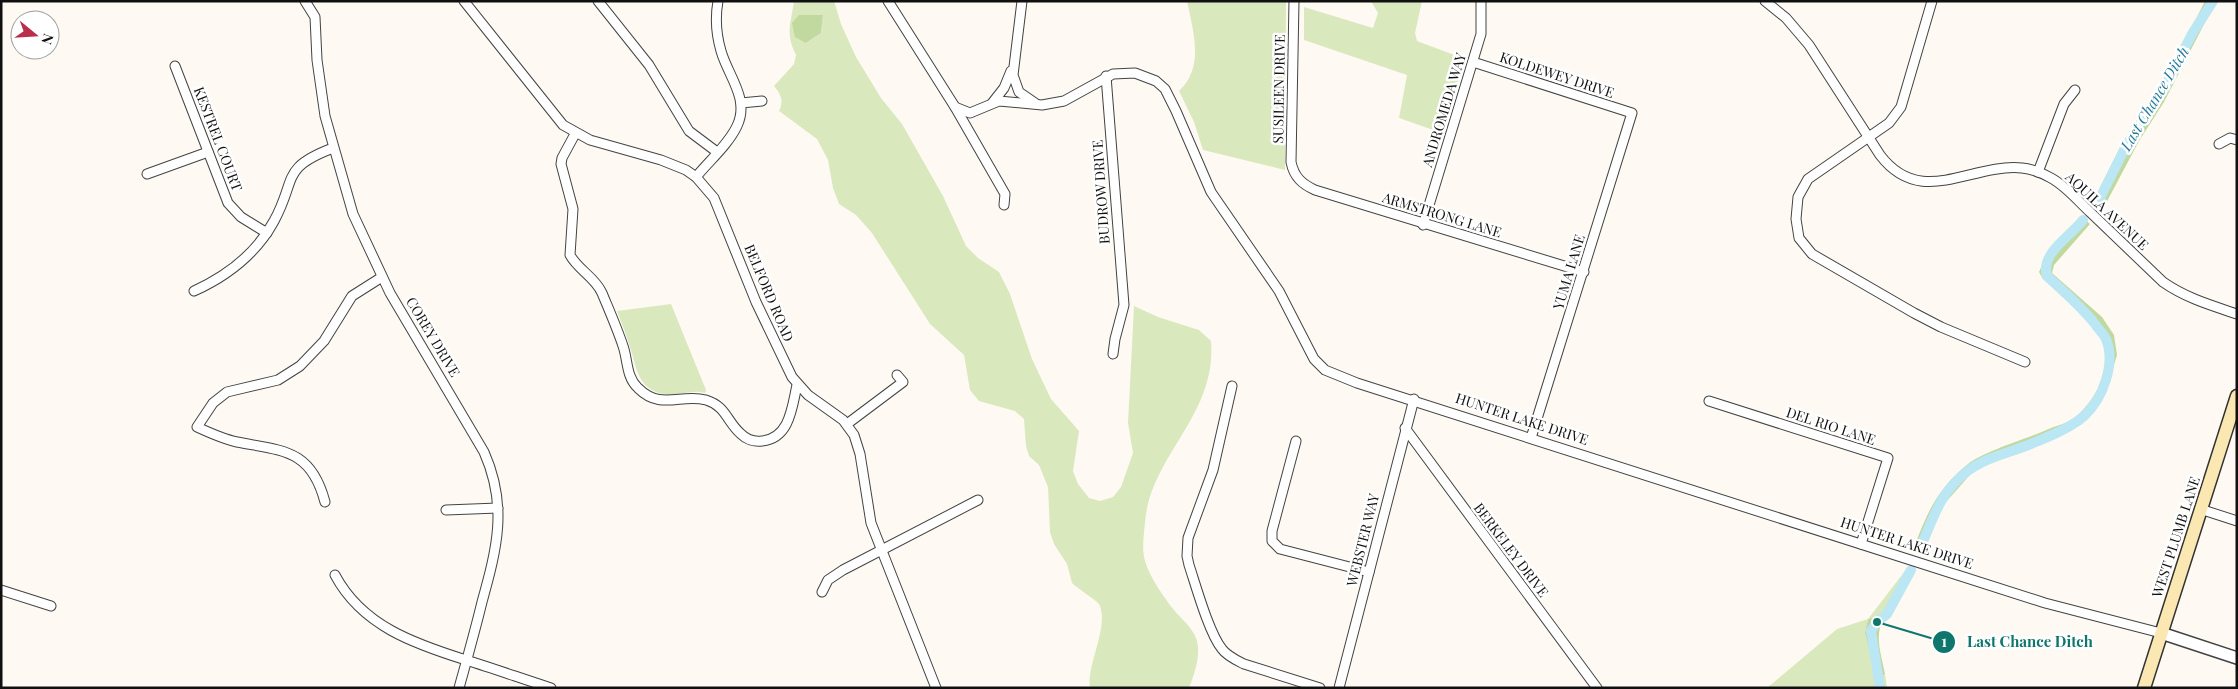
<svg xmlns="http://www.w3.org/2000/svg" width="2238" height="689" font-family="'Playfair Display',serif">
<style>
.green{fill:#dae8be;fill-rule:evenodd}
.forest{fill:#c1d89e}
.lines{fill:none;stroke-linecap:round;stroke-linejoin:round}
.canal{stroke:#bae7f3;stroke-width:10}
.minor-casing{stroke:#434343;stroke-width:11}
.tertiary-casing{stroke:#434343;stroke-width:14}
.secondary-casing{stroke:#323232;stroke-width:15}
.minor{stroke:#fff;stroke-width:9}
.tertiary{stroke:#fff;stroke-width:11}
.secondary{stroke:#fae7b2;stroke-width:12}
.labels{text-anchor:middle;stroke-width:5;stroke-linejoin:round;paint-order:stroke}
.street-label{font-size:14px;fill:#101010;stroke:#fff}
.water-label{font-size:15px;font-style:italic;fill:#1f7a9c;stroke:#fff}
.leader{fill:none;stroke:#0f766e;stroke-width:2}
.callout-dot{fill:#0f766e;stroke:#fff;stroke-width:2}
.mark-label{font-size:15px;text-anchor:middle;font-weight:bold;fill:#fff}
.callout-label{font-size:15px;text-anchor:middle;font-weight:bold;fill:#0f766e;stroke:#fff;stroke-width:5;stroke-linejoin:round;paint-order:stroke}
</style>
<rect width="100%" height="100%" fill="#fefaf3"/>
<g class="green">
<path d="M 794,1 L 834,1 L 841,24 L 856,57 L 881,98 L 902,124 L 943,196 L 966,246 L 978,258 L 999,272 L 1010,294 L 1032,359 L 1051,399 L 1079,431 L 1073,471 L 1078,484 L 1089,498 L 1100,501 L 1113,497 L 1121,487 L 1133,453 L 1128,423 L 1134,306 L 1158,317 L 1199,330 L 1211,341 C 1217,416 1150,455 1145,523 C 1144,533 1142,547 1144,557 C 1148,575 1163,596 1174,610 C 1184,622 1197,631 1198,647 C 1199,661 1194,675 1189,688 L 1090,688 C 1086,665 1110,626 1099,604 C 1096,600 1077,588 1072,583 L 1067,564 L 1054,544 L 1050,532 L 1048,487 L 1039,465 L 1029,456 L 1026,446 L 1024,419 L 1015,411 L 979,401 L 970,390 L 964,355 L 930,324 L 872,233 L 856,215 L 839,204 L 833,188 L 828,160 L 817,139 L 779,111 C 784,101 781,94 774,86 L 794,64 L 796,55 C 785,33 791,24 794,1 ZM 799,15 L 823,15 L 821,33 L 806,43 Z"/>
<path d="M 1187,1 L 1286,1 L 1285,170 L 1203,150 L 1194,122 L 1179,91 C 1205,67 1193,31 1187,1 Z"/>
<polygon points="1371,1 1422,1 1415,33 1417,41 1465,59 1442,133 1399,118 1407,75 1304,40 1304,7 1373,28 1378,13"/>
<path d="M 671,304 L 706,390 L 705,393 C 691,389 677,397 663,394 C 636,388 637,366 629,344 C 626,333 621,322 617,311 Z"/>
<polygon points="1908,567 1915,570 1886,614 1868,619 1865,633 1877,681 1885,674 1887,688 1767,688 1837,629 1868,619"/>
</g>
<g class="forest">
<polygon points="2205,1 2216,1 2164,102 2139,141 2104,207 2096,200 2118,157 2174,63"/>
<polygon points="799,15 823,15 821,33 806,43 795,37 792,23"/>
<path d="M 2082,217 L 2090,224 L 2054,265 L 2052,273 L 2102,317 L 2114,335 L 2117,355 L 2109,382 L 2098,404 L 2080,424 L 2052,440 L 1976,468 L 1939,510 L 1925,549 L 1915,545 C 1927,512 1939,487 1968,464 C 1984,451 2030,438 2051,428 C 2060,425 2072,421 2078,415 C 2097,397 2117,361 2103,336 C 2089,313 2064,296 2043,279 L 2039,272 L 2048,252 Z"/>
<path d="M 1886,614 C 1873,634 1881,652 1885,674 L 1877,681 L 1865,633 L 1868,619 Z"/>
</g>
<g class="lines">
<g class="canal">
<polyline points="2100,198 2126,146 2167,83 2192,34 2213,1"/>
<path d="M 1921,546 C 1934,517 1939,495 1965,473 C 1986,456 2014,452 2038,441 C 2053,435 2072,427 2084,416 C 2103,399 2116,363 2106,339 C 2104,334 2098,329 2095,324 C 2081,306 2064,292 2047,276 C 2040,253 2071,236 2083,220"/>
<polyline points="1880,688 1871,631 1877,622 1887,614 1911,570"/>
</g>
<defs>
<g id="minor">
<path d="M 305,1 L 315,17 L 317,60 L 325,116 L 353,214 L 390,293 L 484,452 C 508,506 497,548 482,602 C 475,631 467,659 459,688"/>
<polyline points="464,1 563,125 590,140 661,160 686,170 696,177 714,198 756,302 792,377 808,395 843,420 854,435 860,454 871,523 936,688"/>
<polyline points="598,1 649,65 689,131 717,152"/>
<polyline points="888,1 955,107 1005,194 1004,205"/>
<polyline points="1022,1 1013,75 1019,92 1035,103"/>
<path d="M 1294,1 L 1291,162 C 1294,177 1302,184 1315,190 L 1584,272"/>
<path d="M 1765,1 L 1786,18 L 1809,45 L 1880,155 C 1921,209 1970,163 2022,168 C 2032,169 2042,173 2051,178 C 2066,186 2078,201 2091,213 C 2115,236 2139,259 2163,282 C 2186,298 2210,305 2237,314"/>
<polyline points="1932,1 1901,107 1889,123 1808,179 1798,197 1796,219 1799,238 1812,254 1914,313 1941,327 2025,362"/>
<polyline points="1473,62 1632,113 1531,438"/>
<polyline points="175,66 228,203 241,217 267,233"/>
<polyline points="1106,76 1124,305 1115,339 1113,354"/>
<polyline points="993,102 1004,88 1011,71"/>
<polyline points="741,103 762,101"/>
<polyline points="955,107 970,113 999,101 1042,105 1064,101 1113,74 1135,73 1156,81 1165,89 1176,111 1211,192 1279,291 1314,359 1325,370 1357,383 2045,603 2161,633"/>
<path d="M 575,134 L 562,158 L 561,164 L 573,209 L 570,255 C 578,270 595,277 602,293 C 609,310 617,328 623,346 C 628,360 626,377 638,388 C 661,411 681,393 706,400 C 726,406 727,422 741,434 C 746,439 754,442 762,441 C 790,438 792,407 797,385"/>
<polyline points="2219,144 2230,138 2237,140"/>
<polyline points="2038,172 2064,104 2075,90"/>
<polyline points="147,174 208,152"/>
<path d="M 696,177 C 709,161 728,145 737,126 C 750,99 728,76 721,51 C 716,34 715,18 718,1"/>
<polyline points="1423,225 1481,34 1481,1"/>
<path d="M 194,291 C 227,276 256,254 274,221 C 297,179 280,168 333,148"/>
<path d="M 1232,386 L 1213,470 L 1188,538 L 1187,556 L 1189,565 C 1196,586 1209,633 1222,649 C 1227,656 1236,660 1244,664 L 1320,688"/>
<polyline points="1709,401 1888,458 1861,544"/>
<polyline points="847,424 903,382 897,375"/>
<polyline points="1405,428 1597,688"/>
<polyline points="1296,441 1272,531 1272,541 1280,549 1369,572"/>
<path d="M 325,502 C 311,449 283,451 237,442 C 223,439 210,433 197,427 L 213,403 L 227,392 L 278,380 L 300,366 L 324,341 L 352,296 L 382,277"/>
<polyline points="2200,509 2237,521"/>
<polyline points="446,510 498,508"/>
<path d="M 335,575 C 362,626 415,644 466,660 C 495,669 523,679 551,688"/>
<polyline points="1,590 51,606"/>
<polyline points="822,592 828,580 843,570 978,500"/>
<polyline points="1339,688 1414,399"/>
</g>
<polyline id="tertiary" points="2161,633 2237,658"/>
<polyline id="secondary" points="2144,688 2237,396"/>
</defs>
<use href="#minor" class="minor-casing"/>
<use href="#tertiary" class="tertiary-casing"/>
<use href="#secondary" class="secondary-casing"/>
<use href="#minor" class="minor"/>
<use href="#tertiary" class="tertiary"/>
<use href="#secondary" class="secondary"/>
</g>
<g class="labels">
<g class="street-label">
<text transform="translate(1557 75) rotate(18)" y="5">KOLDEWEY DRIVE</text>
<text transform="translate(1279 89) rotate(-89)" y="5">SUSILEEN DRIVE</text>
<text transform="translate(1444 110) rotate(-73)" y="5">ANDROMEDA WAY</text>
<text transform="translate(218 139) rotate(69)" y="5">KESTREL COURT</text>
<text transform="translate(1101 192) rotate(-94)" y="5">BUDROW DRIVE</text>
<text transform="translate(2107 211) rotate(43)" y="5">AQUILA AVENUE</text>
<text transform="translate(1442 215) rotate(17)" y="5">ARMSTRONG LANE</text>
<text transform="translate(1569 272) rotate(-73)" y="5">YUMA LANE</text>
<text transform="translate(769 293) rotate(67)" y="5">BELFORD ROAD</text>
<text transform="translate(433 337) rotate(59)" y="5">COREY DRIVE</text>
<text transform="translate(1522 419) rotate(18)" y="5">HUNTER LAKE DRIVE</text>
<text transform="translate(1831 426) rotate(18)" y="5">DEL RIO LANE</text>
<text transform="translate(2176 537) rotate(-72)" y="5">WEST PLUMB LANE</text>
<text transform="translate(1363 540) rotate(-76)" y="5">WEBSTER WAY</text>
<text transform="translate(1907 543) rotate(18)" y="5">HUNTER LAKE DRIVE</text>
<text transform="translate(1511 550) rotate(53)" y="5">BERKELEY DRIVE</text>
</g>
<g class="water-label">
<text transform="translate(2155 99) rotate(-59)" y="5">Last Chance Ditch</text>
</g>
</g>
<path class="leader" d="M1877 622L1944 642"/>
<g class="callout-dot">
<circle cx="1877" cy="622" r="5"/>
<circle cx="1944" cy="642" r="12"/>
</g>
<g class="mark-label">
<text x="1944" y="647">1</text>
</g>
<g class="callout-label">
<text x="2030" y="647">Last Chance Ditch</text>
</g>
<rect width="2238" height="689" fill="none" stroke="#101010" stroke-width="5"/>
<g transform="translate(35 35) rotate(108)"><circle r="24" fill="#ffffff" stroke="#9f9f9f"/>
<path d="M0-4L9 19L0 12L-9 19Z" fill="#b92e4b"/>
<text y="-8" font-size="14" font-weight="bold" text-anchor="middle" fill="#101010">N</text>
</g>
</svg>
